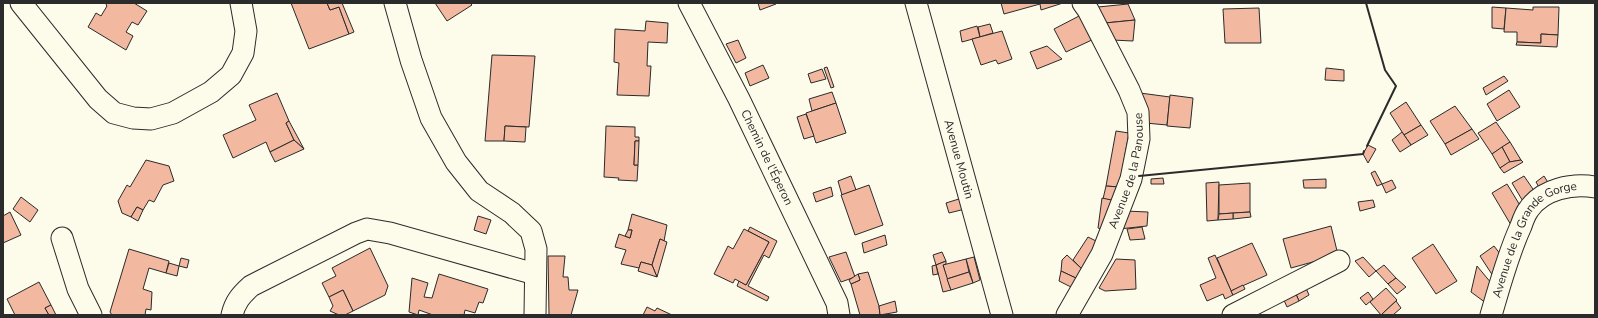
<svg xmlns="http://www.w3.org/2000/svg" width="1598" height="318" font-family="'Nunito Sans',sans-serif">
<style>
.building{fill:#f2b8a0;stroke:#2b2b2b}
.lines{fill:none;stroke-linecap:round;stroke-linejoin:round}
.minor-casing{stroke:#2b2b2b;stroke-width:23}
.minor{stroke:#fdfbea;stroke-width:21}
.wall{stroke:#2b2b2b;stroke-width:2}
.labels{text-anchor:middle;stroke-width:3;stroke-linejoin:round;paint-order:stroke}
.street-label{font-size:12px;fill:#2b2b2b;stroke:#fdfbea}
</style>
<rect width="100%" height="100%" fill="#fdfbea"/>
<g class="building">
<polygon points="107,3 134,3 147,11 138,25 132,22 126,32 133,36 126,50 88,27 96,13 101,16 107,6 106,5"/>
<polygon points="291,3 327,3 330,10 339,7 349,34 309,49"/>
<polygon points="327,3 342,3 354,32 349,34 339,7 330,10"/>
<polygon points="435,3 470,3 472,5 447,21"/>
<polygon points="758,3 776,3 776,4 760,10"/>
<polygon points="1001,3 1063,3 1041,10 1040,4 1004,14"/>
<polygon points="1128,4 1135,20 1105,23 1098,7"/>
<polygon points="1492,7 1506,8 1504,29 1492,28"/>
<polygon points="1533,7 1559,7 1558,35 1541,34 1541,43 1517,42 1517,32 1504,32 1506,8 1533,10"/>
<polygon points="1259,8 1261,43 1225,43 1223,9"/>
<polygon points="1081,15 1094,39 1066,52 1054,29"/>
<polygon points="1135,20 1133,41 1112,40 1105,23"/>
<polygon points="646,21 668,23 667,43 648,42 647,66 651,66 649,96 617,95 619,63 614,62 615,29 645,31"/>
<polygon points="990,24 993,33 980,37 978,27"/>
<polygon points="977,26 980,37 962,42 960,31"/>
<polygon points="1002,31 1012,59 998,64 996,60 981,65 972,39"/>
<polygon points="1541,34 1558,35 1557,47 1516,45 1517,42 1541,43"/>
<polygon points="738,40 746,58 736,63 726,44"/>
<polygon points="1047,46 1062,59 1037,69 1030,52"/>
<polygon points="492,55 535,56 529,127 505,126 504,141 485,141"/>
<polygon points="763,65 769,78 750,86 745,73"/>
<polygon points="827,67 834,87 831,88 824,68"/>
<polygon points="1326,68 1344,70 1344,81 1325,80"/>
<polygon points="822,69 826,79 811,83 808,74"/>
<polygon points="1504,76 1508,81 1486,95 1483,88"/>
<polygon points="1509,90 1520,107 1497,121 1487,104"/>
<polygon points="832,92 836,103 812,111 809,99"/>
<polygon points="277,93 289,121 286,123 294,140 270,152 266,142 233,158 223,135 256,120 249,105"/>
<polygon points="1140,93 1170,97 1167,125 1145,123"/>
<polygon points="1170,95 1193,98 1190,128 1167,126"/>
<polygon points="1406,102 1421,125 1404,135 1390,113"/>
<polygon points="836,103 846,133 816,143 806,113"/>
<polygon points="1455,106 1472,129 1445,144 1430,121"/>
<polygon points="806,114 814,136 804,139 797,117"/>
<polygon points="289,121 304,149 294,140 286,123"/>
<polygon points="1496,122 1510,142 1492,154 1478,133"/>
<polygon points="1421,125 1428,135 1411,145 1404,135"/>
<polygon points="505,126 526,127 525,142 504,141"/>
<polygon points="606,126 635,127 635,137 639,137 639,141 635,141 634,165 638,165 637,181 618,180 619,178 604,177"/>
<polygon points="1472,129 1479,139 1451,155 1445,144"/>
<polygon points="1116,131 1129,133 1119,187 1106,186"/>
<polygon points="1402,132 1411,145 1400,152 1392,140"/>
<polygon points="294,140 304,149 275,162 270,152"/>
<polygon points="635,141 639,141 638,165 634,165"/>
<polygon points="1510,142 1521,160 1510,162 1502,147"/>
<polygon points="1368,145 1376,149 1368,163 1363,154"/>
<polygon points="1502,147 1510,162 1500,168 1492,154"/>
<polygon points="146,160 169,166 174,181 163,185 154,202 149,200 143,210 137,207 131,217 122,213 118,201 127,185 130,187"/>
<polygon points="1521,160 1523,162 1504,173 1500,168 1509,162"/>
<polygon points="1375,171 1382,184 1377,186 1371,173"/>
<polygon points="851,176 856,190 842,195 838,181"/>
<polygon points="1524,176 1535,192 1524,203 1512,183"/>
<polygon points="1544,176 1549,184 1540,189 1536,182"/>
<polygon points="1163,178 1164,184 1151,184 1151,179"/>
<polygon points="1326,179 1326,188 1304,188 1303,180"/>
<polygon points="1392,180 1396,188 1386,193 1382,184"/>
<polygon points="1219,182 1218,220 1207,221 1206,183"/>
<polygon points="1250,183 1250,212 1219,214 1219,185"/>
<polygon points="1507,184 1521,207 1511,225 1492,193"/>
<polygon points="869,185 883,225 855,235 841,195"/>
<polygon points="1106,186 1119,187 1116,201 1103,199"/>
<polygon points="831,187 833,196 816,202 813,193"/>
<polygon points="21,197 38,210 30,222 13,209"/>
<polygon points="962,198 965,209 949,213 946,203"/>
<polygon points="1102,198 1116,201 1104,230 1098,228"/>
<polygon points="1373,200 1375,207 1360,211 1358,202"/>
<polygon points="137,207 143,210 138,221 131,217"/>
<polygon points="1125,211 1148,212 1147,226 1119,229"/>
<polygon points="10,212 21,235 3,243 3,216"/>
<polygon points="1250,212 1251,217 1233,219 1233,213"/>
<polygon points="1233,213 1233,219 1218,220 1219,214"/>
<polygon points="632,214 667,225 664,241 660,239 652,265 641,262 639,268 621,264 626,250 615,247 619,234 630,238 632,230 628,230"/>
<polygon points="478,216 491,220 486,234 474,230"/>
<polygon points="1331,226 1338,255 1291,268 1283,239"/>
<polygon points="750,227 777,241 769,258 764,255 748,286 769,297 767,301 737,286 739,281 746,285 769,242 748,231"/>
<polygon points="1142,227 1145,239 1130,240 1127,229"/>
<polygon points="744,229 769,242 746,285 735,279 733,283 714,274 728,246 733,249"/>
<polygon points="628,230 632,230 630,238 625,236"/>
<polygon points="885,235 887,245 864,253 862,243"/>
<polygon points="1088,237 1098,242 1083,270 1073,260"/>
<polygon points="660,239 667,242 657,277 652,265"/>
<polygon points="1252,243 1267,275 1231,291 1217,258"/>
<polygon points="1433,244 1457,281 1436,294 1412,258"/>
<polygon points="1494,246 1501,255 1493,276 1480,256"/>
<polygon points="370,248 388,286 385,295 353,311 343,290 329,297 322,283 336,276 332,268"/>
<polygon points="129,249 169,261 166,273 149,268 143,289 152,292 151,310 146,309 145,315 112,315 110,312"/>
<polygon points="846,252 855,277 841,282 829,257"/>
<polygon points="942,252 946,261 936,265 933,255"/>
<polygon points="1067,255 1083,270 1078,279 1061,271 1062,260"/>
<polygon points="1215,255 1233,295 1225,299 1223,294 1207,301 1200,285 1216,278 1208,258"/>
<polygon points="548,256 565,256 563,277 568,277 569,290 578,290 571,315 549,315"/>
<polygon points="974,257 980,280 973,283 966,259"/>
<polygon points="1363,257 1376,271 1369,277 1355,261"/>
<polygon points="181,258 189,260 187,268 179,266"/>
<polygon points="966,259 969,272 947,279 943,265"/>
<polygon points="1116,259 1135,260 1136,289 1105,291 1099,288"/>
<polygon points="946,261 946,264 943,265 951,290 943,292 936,265"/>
<polygon points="641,262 652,265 657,277 638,271"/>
<polygon points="169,263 179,266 177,276 166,273"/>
<polygon points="936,265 938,274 933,275 932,266"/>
<polygon points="1384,265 1396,278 1388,284 1376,271"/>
<polygon points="1477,266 1492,284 1486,303 1471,292"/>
<polygon points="1061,271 1078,279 1073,288 1059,281"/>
<polygon points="868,272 879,306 880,315 860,315 851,284 860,280 858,274"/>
<polygon points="969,272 973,283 951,290 947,279"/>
<polygon points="439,274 488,289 483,303 479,302 475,313 465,310 464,315 433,315 419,310 418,315 409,312 412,278 428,283 424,297 432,298"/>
<polygon points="858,274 860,280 851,284 849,280"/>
<polygon points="1396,278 1406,287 1397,294 1388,284"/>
<polygon points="39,282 51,305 45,308 49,315 15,315 7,299"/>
<polygon points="1243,285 1245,289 1233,295 1231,291"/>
<polygon points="1305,286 1309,295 1299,301 1295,292"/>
<polygon points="1386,288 1397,300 1381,315 1370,302"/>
<polygon points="343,290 353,311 345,315 339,315 330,311 333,306 329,297"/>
<polygon points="1295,292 1299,301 1287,307 1283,298"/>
<polygon points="1368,292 1373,299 1366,305 1360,298"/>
<polygon points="895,301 897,312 880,315 879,306"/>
<polygon points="1396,301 1401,308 1393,315 1381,315"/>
<polygon points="51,305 56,315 49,315 45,308"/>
<polygon points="647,307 655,311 657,308 672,315 643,315"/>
</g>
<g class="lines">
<defs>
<g id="minor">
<polyline points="21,3 98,99 114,113 133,118 151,119 173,113 211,92 231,75 243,53 246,31 241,3"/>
<polyline points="395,3 411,60 431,118 456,162 479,191 512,213 531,231 536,249 535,315"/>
<path id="s1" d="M 689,3 L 739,99 L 837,303 L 839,315"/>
<path id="s2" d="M 916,3 L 1002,315"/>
<polyline points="62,238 78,289 91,315"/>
<path d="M 232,315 C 235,302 241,295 251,286 L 356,233 L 367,229 L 390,233 L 535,274"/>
<path id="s3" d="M 1067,315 L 1102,254 L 1131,179 L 1139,139 L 1138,112 L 1129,90 L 1088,10 L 1083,3"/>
<polyline points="1233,315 1339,261"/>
<path id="s4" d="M 1491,315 C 1500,285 1508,254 1521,226 C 1523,220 1525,214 1529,209 C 1543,189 1572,183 1595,187"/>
</g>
</defs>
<use href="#minor" class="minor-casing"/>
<use href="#minor" class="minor"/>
<g class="wall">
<polyline points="1366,3 1385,70 1396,86 1367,146"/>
<polyline points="1139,176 1363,154 1364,151"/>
</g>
</g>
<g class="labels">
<g class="street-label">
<text dy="4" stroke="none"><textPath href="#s1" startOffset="173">Chemin de l'Éperon</textPath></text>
<text dy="4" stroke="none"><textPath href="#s2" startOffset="162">Avenue Moutin</textPath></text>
<text dy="4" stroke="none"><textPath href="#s3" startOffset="158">Avenue de la Panouse</textPath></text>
<text dy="4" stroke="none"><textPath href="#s4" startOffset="93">Avenue de la Grande Gorge</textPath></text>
</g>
</g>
<rect width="1598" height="318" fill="none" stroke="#2b2b2b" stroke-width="8"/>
</svg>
